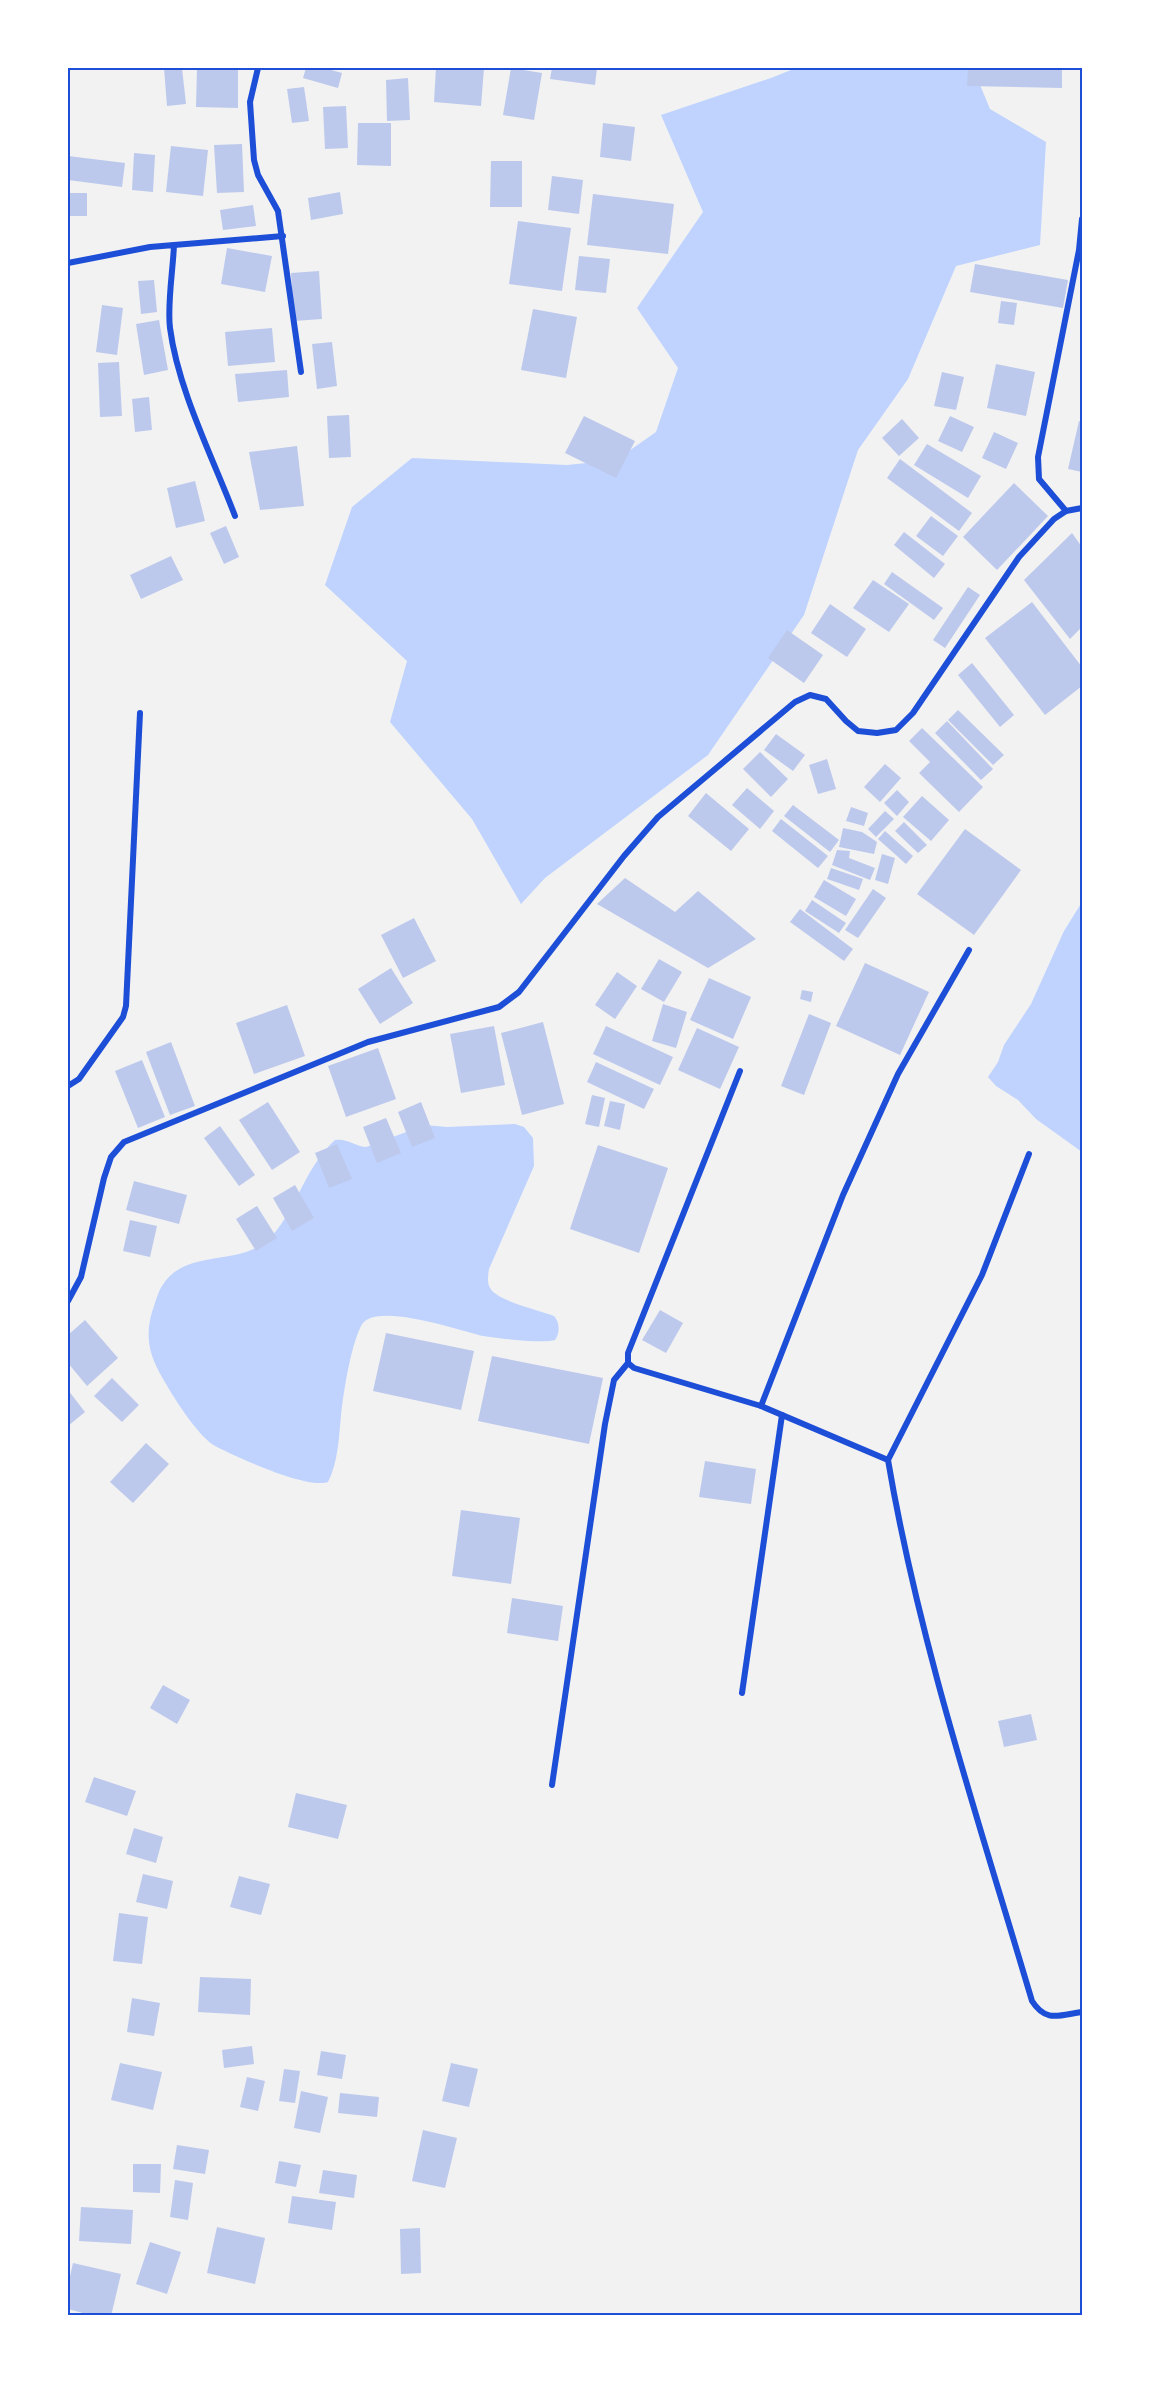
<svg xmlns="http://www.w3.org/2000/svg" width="1150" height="2383" font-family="Arial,sans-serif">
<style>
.water{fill:#bfd3fe}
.building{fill:#bdc9ec}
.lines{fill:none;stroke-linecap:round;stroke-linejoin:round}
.minor{stroke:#1d4ed8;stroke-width:6}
.neatline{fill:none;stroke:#1d4ed8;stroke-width:2}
</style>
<rect width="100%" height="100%" fill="#f2f2f2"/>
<g class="water">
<polygon points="796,68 973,68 990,109 1046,142 1040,245 956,266 908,379 858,450 804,615 708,755 545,878 521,904 472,819 390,722 407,661 325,585 352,507 412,458 567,465 616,460 656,432 678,368 637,308 703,212 661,115 771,78"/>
<polygon points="1082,902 1082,1152 1036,1119 1018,1100 996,1086 988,1077 998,1062 1004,1045 1031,1004 1064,931"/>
<path d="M 515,1124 L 524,1127 L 533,1138 L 534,1166 L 489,1269 C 488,1275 487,1283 490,1288 C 497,1301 539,1310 554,1316 C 560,1322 560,1334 555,1340 C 543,1344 496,1338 483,1336 C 460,1331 373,1300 361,1326 C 350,1349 344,1390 341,1415 C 339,1437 338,1463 328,1482 C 306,1489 239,1458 217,1447 C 199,1439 172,1395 162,1377 C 149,1355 145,1336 152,1312 C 155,1304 157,1294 162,1286 C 186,1246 244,1269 273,1235 C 297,1207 306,1166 335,1140 C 347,1138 354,1146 366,1147 L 425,1125 L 447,1127 Z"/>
</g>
<g class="building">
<polygon points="164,68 182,68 186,104 167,106"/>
<polygon points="197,68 238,68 238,108 196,107"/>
<polygon points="306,68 324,68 342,73 338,88 303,78"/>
<polygon points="436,68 484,68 481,106 434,102"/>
<polygon points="511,68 542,73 534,120 503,115"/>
<polygon points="552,68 597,68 595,85 550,79"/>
<polygon points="968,68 1062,68 1062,88 967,86"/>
<polygon points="408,78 410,120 387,121 386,80"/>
<polygon points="304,87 309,121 292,123 287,89"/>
<polygon points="346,106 348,148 325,149 323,107"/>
<polygon points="358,123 391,123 391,166 357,165"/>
<polygon points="603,123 635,127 631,161 600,157"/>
<polygon points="242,144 244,192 217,193 214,145"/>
<polygon points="171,146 208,150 203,196 166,192"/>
<polygon points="134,153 155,155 153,192 132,190"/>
<polygon points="68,156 125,163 122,187 68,180"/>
<polygon points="491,161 522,161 522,207 490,207"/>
<polygon points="552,176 583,180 579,214 548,210"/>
<polygon points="340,192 343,214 311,220 308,198"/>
<rect x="68" y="193" width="19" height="23"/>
<polygon points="593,194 674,204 668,254 587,245"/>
<polygon points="253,205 256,226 223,230 220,210"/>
<polygon points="518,221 571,228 562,291 509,284"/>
<polygon points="227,248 272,256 265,292 221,284"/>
<polygon points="579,256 610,259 606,293 575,290"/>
<polygon points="975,264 1068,280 1063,308 970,292"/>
<polygon points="319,271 322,319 294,321 291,273"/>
<polygon points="154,280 157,312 141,314 138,281"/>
<polygon points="1001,301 1017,303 1014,325 998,323"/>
<polygon points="102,305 123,308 117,355 96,352"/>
<polygon points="533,309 577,317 566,378 521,370"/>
<polygon points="159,320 168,370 144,375 136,324"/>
<polygon points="272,328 275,362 228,366 225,332"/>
<polygon points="332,342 337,386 317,389 312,344"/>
<polygon points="119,362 122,416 100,417 98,363"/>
<polygon points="996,364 1035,372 1026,416 987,408"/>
<polygon points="287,370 289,397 238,402 235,374"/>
<polygon points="942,372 964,377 956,410 934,406"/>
<polygon points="149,397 152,430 135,432 132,399"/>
<polygon points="349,415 351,457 329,458 327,416"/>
<polygon points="584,416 635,441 616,478 565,453"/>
<polygon points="950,416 974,427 962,452 938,441"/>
<polygon points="902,419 919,438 899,456 882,438"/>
<polygon points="1079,421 1082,422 1082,472 1068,469"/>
<polygon points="994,432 1018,443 1006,469 982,458"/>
<polygon points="927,444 981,476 968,498 914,465"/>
<polygon points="297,446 304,506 260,510 249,452"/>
<polygon points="900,459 972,513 959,531 887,478"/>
<polygon points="195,481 205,521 176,528 167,488"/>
<polygon points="1014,483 1048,516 997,570 963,537"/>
<polygon points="931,516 958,536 943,556 916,536"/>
<polygon points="226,526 239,557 224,564 210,533"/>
<polygon points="904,532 945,564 934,578 894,545"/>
<polygon points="1072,533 1082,547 1082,627 1070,639 1024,580"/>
<polygon points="171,556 183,580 141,599 130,575"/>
<polygon points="892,572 943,608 934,620 884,584"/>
<polygon points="873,580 909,604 889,632 853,608"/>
<polygon points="968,587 980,595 945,648 933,640"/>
<polygon points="1032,602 1082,667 1082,686 1045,715 985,638"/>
<polygon points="830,604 866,629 847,657 811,633"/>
<polygon points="787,630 823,655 804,683 768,658"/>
<polygon points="972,663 1014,715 1000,727 958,675"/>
<polygon points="958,710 1004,755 993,765 948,720"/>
<polygon points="947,721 993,769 981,780 935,733"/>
<polygon points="922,728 983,787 959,812 919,773 930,762 909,741"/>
<polygon points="776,734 805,755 793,771 764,750"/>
<polygon points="760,752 788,779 771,797 743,769"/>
<polygon points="827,759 836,789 818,794 809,765"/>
<polygon points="885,764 901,778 880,802 864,787"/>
<polygon points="747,788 774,811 760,829 732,805"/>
<polygon points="897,790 909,802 897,816 884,803"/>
<polygon points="706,793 749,829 731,851 688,816"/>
<polygon points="922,796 949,820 931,841 903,817"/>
<polygon points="793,805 839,840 830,852 784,816"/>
<polygon points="851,807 868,813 864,826 846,821"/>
<polygon points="885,811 894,819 876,837 868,829"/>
<polygon points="781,819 828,856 818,868 772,831"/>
<polygon points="904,822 927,845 918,853 895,831"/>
<polygon points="843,828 862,832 877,842 874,854 839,847"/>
<polygon points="965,829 1021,870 974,935 917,894"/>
<polygon points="885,831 913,856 906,864 878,839"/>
<polygon points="837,850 850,851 849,858 875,868 870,880 832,865"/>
<polygon points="882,854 895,858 888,884 875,880"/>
<polygon points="831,868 863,879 859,890 827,879"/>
<polygon points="625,878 675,912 698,891 756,939 708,968 597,904"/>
<polygon points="824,880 856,899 846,916 814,897"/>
<polygon points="873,889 886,898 858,938 845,930"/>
<polygon points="812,900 846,923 839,933 805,911"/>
<polygon points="800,909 853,949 844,961 790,922"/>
<polygon points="414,918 436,961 403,978 381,935"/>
<polygon points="659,959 682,972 664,1002 641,989"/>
<polygon points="865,963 929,992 900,1055 836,1026"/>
<polygon points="391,968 413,1003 380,1024 358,989"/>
<polygon points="617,972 637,986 615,1019 595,1005"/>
<polygon points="709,978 751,997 733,1039 690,1020"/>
<polygon points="802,990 813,992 811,1002 800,999"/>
<polygon points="663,1004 687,1012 676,1048 652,1041"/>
<polygon points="287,1005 305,1056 254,1074 236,1023"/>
<polygon points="809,1014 831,1023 804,1095 781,1086"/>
<polygon points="543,1022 564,1104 522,1115 501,1033"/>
<polygon points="494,1026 505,1085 461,1093 450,1034"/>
<polygon points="606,1026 673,1057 660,1085 593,1054"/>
<polygon points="697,1028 739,1047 720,1089 678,1070"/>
<polygon points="171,1042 195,1106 170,1115 146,1052"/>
<polygon points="378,1048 396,1099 346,1117 328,1066"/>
<polygon points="142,1060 165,1117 138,1128 115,1071"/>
<polygon points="596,1062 654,1089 644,1109 587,1082"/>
<polygon points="592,1095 605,1098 599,1127 585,1124"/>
<polygon points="610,1101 625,1104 620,1130 604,1126"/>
<polygon points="268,1102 300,1152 272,1170 239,1120"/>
<polygon points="421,1102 435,1138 412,1147 398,1112"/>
<polygon points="386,1118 401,1153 377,1163 363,1127"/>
<polygon points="220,1126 255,1175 239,1186 204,1138"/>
<polygon points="337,1144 352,1179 329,1188 315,1153"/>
<polygon points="598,1145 668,1168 639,1253 570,1229"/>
<polygon points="134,1181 187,1195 179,1224 126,1210"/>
<polygon points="295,1185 314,1218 292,1231 273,1198"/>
<polygon points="257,1206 277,1238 256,1251 236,1219"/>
<polygon points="130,1220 157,1226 150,1257 123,1251"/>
<polygon points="660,1310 683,1323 666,1353 642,1340"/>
<polygon points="85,1320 118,1358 87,1386 68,1363 68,1335"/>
<polygon points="386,1333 474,1351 461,1410 373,1391"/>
<polygon points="492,1356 603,1378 589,1444 478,1421"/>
<polygon points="112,1378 139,1405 122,1422 94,1396"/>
<polygon points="68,1390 85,1412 68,1426"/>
<polygon points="146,1443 169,1464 133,1503 110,1482"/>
<polygon points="705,1461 756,1469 751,1504 699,1497"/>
<polygon points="461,1510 520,1518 511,1584 452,1576"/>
<polygon points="512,1598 563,1606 558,1641 507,1633"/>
<polygon points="163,1685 190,1700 177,1724 150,1708"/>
<polygon points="1031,1714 1037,1740 1004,1747 998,1721"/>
<polygon points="94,1777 136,1791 127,1816 85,1802"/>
<polygon points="296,1793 347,1805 338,1839 288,1827"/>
<polygon points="134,1828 163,1837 156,1863 126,1854"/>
<polygon points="143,1874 173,1881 167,1909 136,1902"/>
<polygon points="239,1876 270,1884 261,1915 230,1907"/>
<polygon points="119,1913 148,1917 142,1964 113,1961"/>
<polygon points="200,1977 251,1979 250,2015 198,2012"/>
<polygon points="132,1998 160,2003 154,2036 127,2032"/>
<polygon points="252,2046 254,2064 224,2068 222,2050"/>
<polygon points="321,2051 346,2055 342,2079 317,2075"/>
<polygon points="120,2063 162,2072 153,2110 111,2100"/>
<polygon points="451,2063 478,2069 469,2107 442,2101"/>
<polygon points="284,2069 300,2071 295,2103 279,2101"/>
<polygon points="247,2077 265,2081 258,2111 240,2107"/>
<polygon points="301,2091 328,2097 320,2133 294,2128"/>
<polygon points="340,2093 379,2097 377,2117 338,2113"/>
<polygon points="423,2130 457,2138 445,2188 412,2181"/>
<polygon points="177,2145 209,2150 205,2174 173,2169"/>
<polygon points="279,2161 301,2165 296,2187 275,2183"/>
<polygon points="133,2164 161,2164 160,2193 133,2192"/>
<polygon points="323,2170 357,2175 354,2198 319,2193"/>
<polygon points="175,2180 193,2183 188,2220 170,2217"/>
<polygon points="292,2196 336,2202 332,2230 288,2223"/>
<polygon points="81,2207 133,2210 131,2244 79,2241"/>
<polygon points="217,2227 265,2238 255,2284 207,2273"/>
<polygon points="420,2228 421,2273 401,2274 400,2229"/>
<polygon points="150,2242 181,2252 167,2294 136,2284"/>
<polygon points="73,2263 121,2274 111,2316 94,2316 68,2309 68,2285"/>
</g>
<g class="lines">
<g class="minor">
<polyline points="258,68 250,102 254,160 258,175 278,211 301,372"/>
<polyline points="174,245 283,236"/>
<path d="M 68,263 L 150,247 L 174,245 C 173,270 167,305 170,328 C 178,390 213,458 235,516"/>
<polyline points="1066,511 1039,479 1038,457 1079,250 1082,219"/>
<path d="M 969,950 L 898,1074 L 843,1195 L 761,1406 L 888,1460 C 919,1643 979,1822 1032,2001 C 1046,2023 1059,2015 1082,2012"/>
<polyline points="740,1071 628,1353 628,1363 634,1368 761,1406"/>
<polyline points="68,1086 79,1079 123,1017 126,1006 140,713"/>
<polyline points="68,1301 81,1277 104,1178 111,1157 124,1142 368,1042 499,1007 519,992 624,856 658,817 795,702 810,695 826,699 846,721 858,731 877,733 896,730 913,713 1019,557 1054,519 1066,511 1082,508"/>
<polyline points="888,1460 982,1275 1029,1154"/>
<polyline points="742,1693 782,1415"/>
<polyline points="552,1785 605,1424 614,1380 628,1363"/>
</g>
</g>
<rect width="1150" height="2383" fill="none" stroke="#ffffff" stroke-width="138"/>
<rect x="69" y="69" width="1012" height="2245" class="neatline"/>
</svg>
